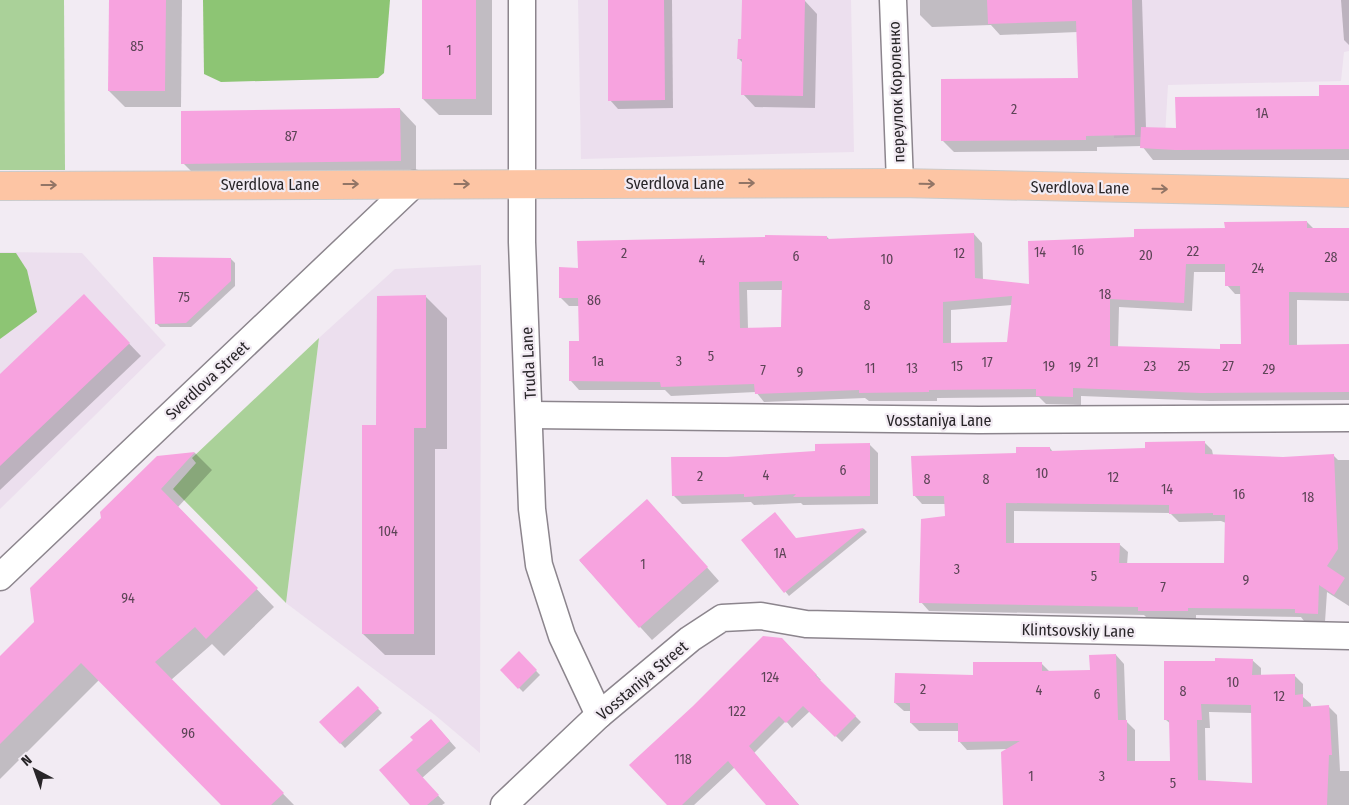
<svg xmlns="http://www.w3.org/2000/svg" width="1349" height="805" font-family="'Fira Sans Condensed',sans-serif">
<style>
.built{fill:#ecdfee}
.green{fill:#aad199}
.forest{fill:#8dc574}
.shadow{fill:#0003;fill-rule:evenodd}
.building{fill:#f7a3df;fill-rule:evenodd}
.lines{fill:none;stroke-linecap:round;stroke-linejoin:round}
.minor-casing{stroke:#8c858d;stroke-width:29}
.major-casing{stroke:#cbcbcb;stroke-width:30}
.minor{stroke:#fff;stroke-width:26}
.major{stroke:#fdc5a4;stroke-width:28}
.oneway{stroke:#927566}
.labels{text-anchor:middle;stroke-width:4.5;stroke-linejoin:round;paint-order:stroke}
.number-label{font-size:14px;fill:#5c4456}
.street-label{font-size:16px;fill:#282528;stroke:#f2ebf3}
</style>
<rect width="100%" height="100%" fill="#f2ebf3"/>
<g class="built">
<polygon points="578,0 851,0 854,152 581,159"/>
<polygon points="1108,0 1349,0 1349,51 1344,52 1341,81 1168,85 1165,136 1114,138"/>
<polygon points="0,252 82,253 166,345 0,509"/>
<polygon points="481,265 480,753 435,715 286,603 319,338 395,269"/>
</g>
<g class="green">
<polygon points="0,0 64,0 65,170 0,170"/>
<polygon points="319,338 286,603 173,489 196,463 192,458"/>
</g>
<g class="forest">
<polygon points="203,0 390,0 384,73 378,78 221,82 204,74"/>
<polygon points="0,253 16,253 27,270 37,312 0,339"/>
</g>
<g class="shadow">
<polygon points="110,0 182,0 181,107 125,107 109,91"/>
<polygon points="423,0 492,0 492,115 439,115 423,99"/>
<polygon points="609,0 672,0 673,108 618,109 610,100"/>
<polygon points="743,0 805,1 817,14 815,108 755,107 743,94 743,63 738,58 742,40"/>
<polygon points="920,0 1142,0 1146,128 1177,129 1321,97 1349,87 1349,160 1153,160 1142,146 1097,147 1097,151 954,152 943,141 1079,79 1078,32 1000,35 991,25 932,27 920,15"/>
<polygon points="1341,0 1349,0 1349,45 1344,40"/>
<polygon points="400,109 416,126 416,177 199,179 183,163"/>
<path d="M 1307,222 L 1314,229 L 1349,230 L 1349,301 L 1297,300 L 1297,346 L 1349,345 L 1349,400 L 1210,401 L 1081,396 L 1081,405 L 1046,404 L 1039,397 L 937,398 L 937,401 L 869,401 L 865,398 L 764,402 L 756,392 L 671,396 L 665,390 L 579,390 L 571,381 L 580,342 L 580,306 L 569,306 L 560,297 L 579,269 L 827,237 L 830,240 L 974,234 L 982,243 L 983,280 L 1031,286 L 1135,239 ZM 1194,272 L 1226,272 L 1227,285 L 1235,294 L 1241,294 L 1242,345 L 1221,350 L 1118,348 L 1119,307 L 1192,311 ZM 747,290 L 783,290 L 782,328 L 748,329 ZM 1012,305 L 1008,344 L 951,345 L 951,310 Z"/>
<polygon points="231,259 235,263 235,286 191,327 160,327 156,323"/>
<polygon points="426,297 447,318 447,449 435,449 435,655 385,655 363,634 378,426"/>
<polygon points="96,309 141,356 0,490 0,376"/>
<path d="M 1204,442 L 1212,450 L 1213,455 L 1283,458 L 1334,456 L 1338,460 L 1349,460 L 1349,606 L 1327,592 L 1325,622 L 1304,621 L 1301,617 L 1196,615 L 1196,619 L 1148,619 L 1144,615 L 929,611 L 921,602 L 947,517 L 946,504 L 922,504 L 914,495 L 1017,454 L 1050,448 L 1053,452 L 1147,450 ZM 1014,511 L 1170,513 L 1179,522 L 1221,521 L 1226,523 L 1225,564 L 1127,565 L 1128,552 L 1119,544 L 1014,544 Z"/>
<polygon points="870,445 878,453 878,504 803,505 801,503 754,505 751,502 682,504 674,496 727,458 816,452"/>
<polygon points="195,453 212,470 178,507 274,607 224,656 212,644 171,680 294,805 223,805 99,680 0,779 0,658 35,623 102,519 157,458"/>
<polygon points="659,513 719,581 652,640 580,561"/>
<polygon points="864,529 867,532 789,596 743,540 796,539"/>
<polygon points="782,639 821,680 819,680 861,722 842,742 810,711 792,728 786,721 754,753 799,805 767,805 735,767 694,805 668,805"/>
<polygon points="519,653 540,675 523,692 502,670"/>
<path d="M 1116,655 L 1124,664 L 1126,721 L 1135,730 L 1135,762 L 1171,762 L 1171,724 L 1166,720 L 1252,660 L 1261,668 L 1261,676 L 1294,675 L 1303,684 L 1303,697 L 1311,704 L 1311,708 L 1329,707 L 1337,715 L 1340,771 L 1349,771 L 1349,805 L 1004,805 L 1008,749 L 967,750 L 959,741 L 959,731 L 919,731 L 911,723 L 911,711 L 904,711 L 895,703 L 975,676 L 1041,663 L 1050,672 L 1091,671 ZM 1209,712 L 1253,713 L 1253,784 L 1206,781 L 1205,728 L 1210,728 Z"/>
<polygon points="358,688 382,713 345,748 321,722"/>
<polygon points="431,720 456,748 422,778 445,803 442,805 412,805 415,740"/>
</g>
<g class="building">
<polygon points="109,0 166,0 165,91 108,91"/>
<rect x="422" y="0" width="54" height="99"/>
<polygon points="608,0 664,0 665,100 608,101"/>
<polygon points="742,0 805,0 803,96 741,95 742,59 737,59 738,39 741,39"/>
<polygon points="987,0 1132,0 1135,135 1086,136 1086,140 941,141 941,79 1078,78 1076,21 988,24"/>
<polygon points="1319,85 1349,85 1349,149 1175,150 1140,148 1141,127 1176,128 1175,97 1319,96"/>
<polygon points="400,108 401,161 181,164 181,111"/>
<path d="M 1307,221 L 1307,228 L 1349,228 L 1349,293 L 1289,292 L 1289,345 L 1349,344 L 1349,392 L 1201,393 L 1073,388 L 1073,397 L 1036,396 L 1036,389 L 929,390 L 929,392 L 859,393 L 859,390 L 755,394 L 754,384 L 661,387 L 660,382 L 569,381 L 569,341 L 579,341 L 578,298 L 559,298 L 559,267 L 578,268 L 577,241 L 765,237 L 765,235 L 827,236 L 827,239 L 974,233 L 975,278 L 1029,284 L 1028,241 L 1134,237 L 1134,229 L 1225,228 L 1224,222 ZM 1186,264 L 1225,264 L 1225,286 L 1240,286 L 1241,344 L 1220,344 L 1220,349 L 1110,346 L 1110,299 L 1184,303 ZM 782,281 L 781,327 L 740,328 L 739,282 ZM 1012,296 L 1007,342 L 943,343 L 943,302 Z"/>
<polygon points="153,257 231,258 231,281 186,323 155,324"/>
<polygon points="84,294 130,343 0,466 0,374"/>
<polygon points="426,295 426,428 414,428 414,634 362,634 362,425 376,425 377,296"/>
<path d="M 1205,441 L 1205,454 L 1283,457 L 1334,454 L 1338,549 L 1327,566 L 1345,578 L 1334,595 L 1319,585 L 1318,614 L 1295,613 L 1295,609 L 1188,608 L 1188,611 L 1138,611 L 1138,607 L 919,603 L 921,519 L 945,516 L 944,496 L 913,496 L 911,456 L 1016,453 L 1016,447 L 1050,447 L 1050,451 L 1145,448 L 1145,442 ZM 1006,503 L 1169,505 L 1169,514 L 1213,513 L 1213,515 L 1225,515 L 1224,563 L 1119,563 L 1120,543 L 1006,543 Z"/>
<polygon points="870,443 870,496 793,497 796,494 744,497 744,494 672,496 671,457 727,457 815,451 815,444"/>
<polygon points="195,452 161,489 258,588 206,639 195,627 155,662 284,793 271,805 221,805 81,663 0,744 0,656 34,622 30,588 101,518 100,512 157,456"/>
<polygon points="647,499 708,567 639,628 579,560"/>
<polygon points="775,512 796,538 864,528 784,593 741,540"/>
<polygon points="763,636 782,638 817,675 815,675 856,716 835,737 803,706 786,723 779,716 749,746 799,805 766,805 728,761 682,805 667,805 629,765 693,706"/>
<polygon points="519,651 537,670 518,689 500,670"/>
<path d="M 1116,654 L 1118,720 L 1127,720 L 1127,761 L 1170,761 L 1169,720 L 1164,720 L 1164,661 L 1215,661 L 1215,658 L 1253,659 L 1252,675 L 1295,674 L 1295,695 L 1303,694 L 1303,707 L 1329,705 L 1332,755 L 1329,755 L 1327,805 L 1003,805 L 1001,752 L 1020,741 L 958,742 L 958,723 L 910,723 L 910,703 L 894,703 L 895,673 L 973,675 L 973,662 L 1042,662 L 1042,671 L 1090,670 L 1089,655 ZM 1201,704 L 1251,705 L 1252,783 L 1198,780 L 1197,720 L 1202,720 Z"/>
<polygon points="358,686 379,708 340,744 319,722"/>
<polygon points="431,719 450,741 416,770 439,795 427,805 410,805 379,770 413,740 410,737"/>
</g>
<g class="lines">
<defs>
<g id="minor">
<polyline points="522,0 522,242 532,509 539,565 562,636 599,715"/>
<polyline points="893,0 900,183"/>
<polyline points="530,415 979,420 1349,418"/>
<polyline points="0,577 414,184"/>
<polyline points="504,805 599,715 690,639 722,618 761,616 806,624 1349,636"/>
</g>
<polyline id="major" points="0,186 900,183 1349,193"/>
</defs>
<use href="#minor" class="minor-casing"/>
<use href="#major" class="major-casing"/>
<use href="#minor" class="minor"/>
<use href="#major" class="major"/>
</g>
<defs><path id="oneway-shaft" d="M-6 0H5M1.5-3L5.5 0L1.5 3" fill="none" stroke-width="1.6" stroke-linecap="round" stroke-linejoin="round" transform="scale(1.25)"/></defs>
<g class="oneway">
<use href="#oneway-shaft" transform="translate(747 183)"/>
<use href="#oneway-shaft" transform="translate(351 184)"/>
<use href="#oneway-shaft" transform="translate(462 184)"/>
<use href="#oneway-shaft" transform="translate(927 184) rotate(1)"/>
<use href="#oneway-shaft" transform="translate(49 185)"/>
<use href="#oneway-shaft" transform="translate(1160 189) rotate(1)"/>
</g>
<g class="labels">
<g class="number-label">
<text x="137" y="51">85</text>
<text x="449" y="55">1</text>
<text x="1014" y="114">2</text>
<text x="1262" y="118">1А</text>
<text x="291" y="141">87</text>
<text x="1078" y="255">16</text>
<text x="1193" y="256">22</text>
<text x="1040" y="257">14</text>
<text x="624" y="258">2</text>
<text x="959" y="258">12</text>
<text x="1146" y="260">20</text>
<text x="796" y="261">6</text>
<text x="1331" y="262">28</text>
<text x="887" y="264">10</text>
<text x="702" y="265">4</text>
<text x="1258" y="273">24</text>
<text x="1105" y="299">18</text>
<text x="184" y="302">75</text>
<text x="594" y="305">86</text>
<text x="867" y="310">8</text>
<text x="711" y="361">5</text>
<text x="598" y="366">1а</text>
<text x="679" y="366">3</text>
<text x="987" y="367">17</text>
<text x="1093" y="367">21</text>
<text x="957" y="371">15</text>
<text x="1049" y="371">19</text>
<text x="1150" y="371">23</text>
<text x="1184" y="371">25</text>
<text x="1228" y="371">27</text>
<text x="1075" y="372">19</text>
<text x="870" y="373">11</text>
<text x="912" y="373">13</text>
<text x="1269" y="374">29</text>
<text x="763" y="375">7</text>
<text x="800" y="377">9</text>
<text x="843" y="475">6</text>
<text x="1042" y="478">10</text>
<text x="766" y="480">4</text>
<text x="700" y="481">2</text>
<text x="1113" y="482">12</text>
<text x="927" y="484">8</text>
<text x="986" y="484">8</text>
<text x="1167" y="494">14</text>
<text x="1239" y="499">16</text>
<text x="1308" y="502">18</text>
<text x="388" y="536">104</text>
<text x="780" y="558">1А</text>
<text x="643" y="569">1</text>
<text x="957" y="574">3</text>
<text x="1094" y="581">5</text>
<text x="1246" y="585">9</text>
<text x="1163" y="592">7</text>
<text x="128" y="603">94</text>
<text x="770" y="682">124</text>
<text x="1233" y="687">10</text>
<text x="923" y="694">2</text>
<text x="1039" y="695">4</text>
<text x="1183" y="696">8</text>
<text x="1097" y="699">6</text>
<text x="1279" y="701">12</text>
<text x="737" y="716">122</text>
<text x="188" y="738">96</text>
<text x="683" y="764">118</text>
<text x="1031" y="781">1</text>
<text x="1102" y="781">3</text>
<text x="1173" y="788">5</text>
</g>
<g class="street-label">
<text transform="translate(896 92) rotate(-92)" y="6">переулок Короленко</text>
<text x="675" y="189">Sverdlova Lane</text>
<text x="270" y="190">Sverdlova Lane</text>
<text transform="translate(1080 187) rotate(1)" y="6">Sverdlova Lane</text>
<text transform="translate(528 363) rotate(-93)" y="6">Truda Lane</text>
<text transform="translate(207 380) rotate(-43)" y="6">Sverdlova Street</text>
<text x="939" y="426">Vosstaniya Lane</text>
<text transform="translate(1078 630) rotate(1)" y="6">Klintsovskiy Lane</text>
<text transform="translate(642 680) rotate(-40)" y="6">Vosstaniya Street</text>
</g>
</g>
<g transform="translate(35 770) rotate(319)" stroke="#f2ebf3" stroke-width="4" paint-order="stroke">
<path d="M0-4L9 19L0 12L-9 19Z" fill="#282528"/>
<text y="-8" font-size="14" font-weight="bold" text-anchor="middle" fill="#282528">N</text>
</g>
</svg>
